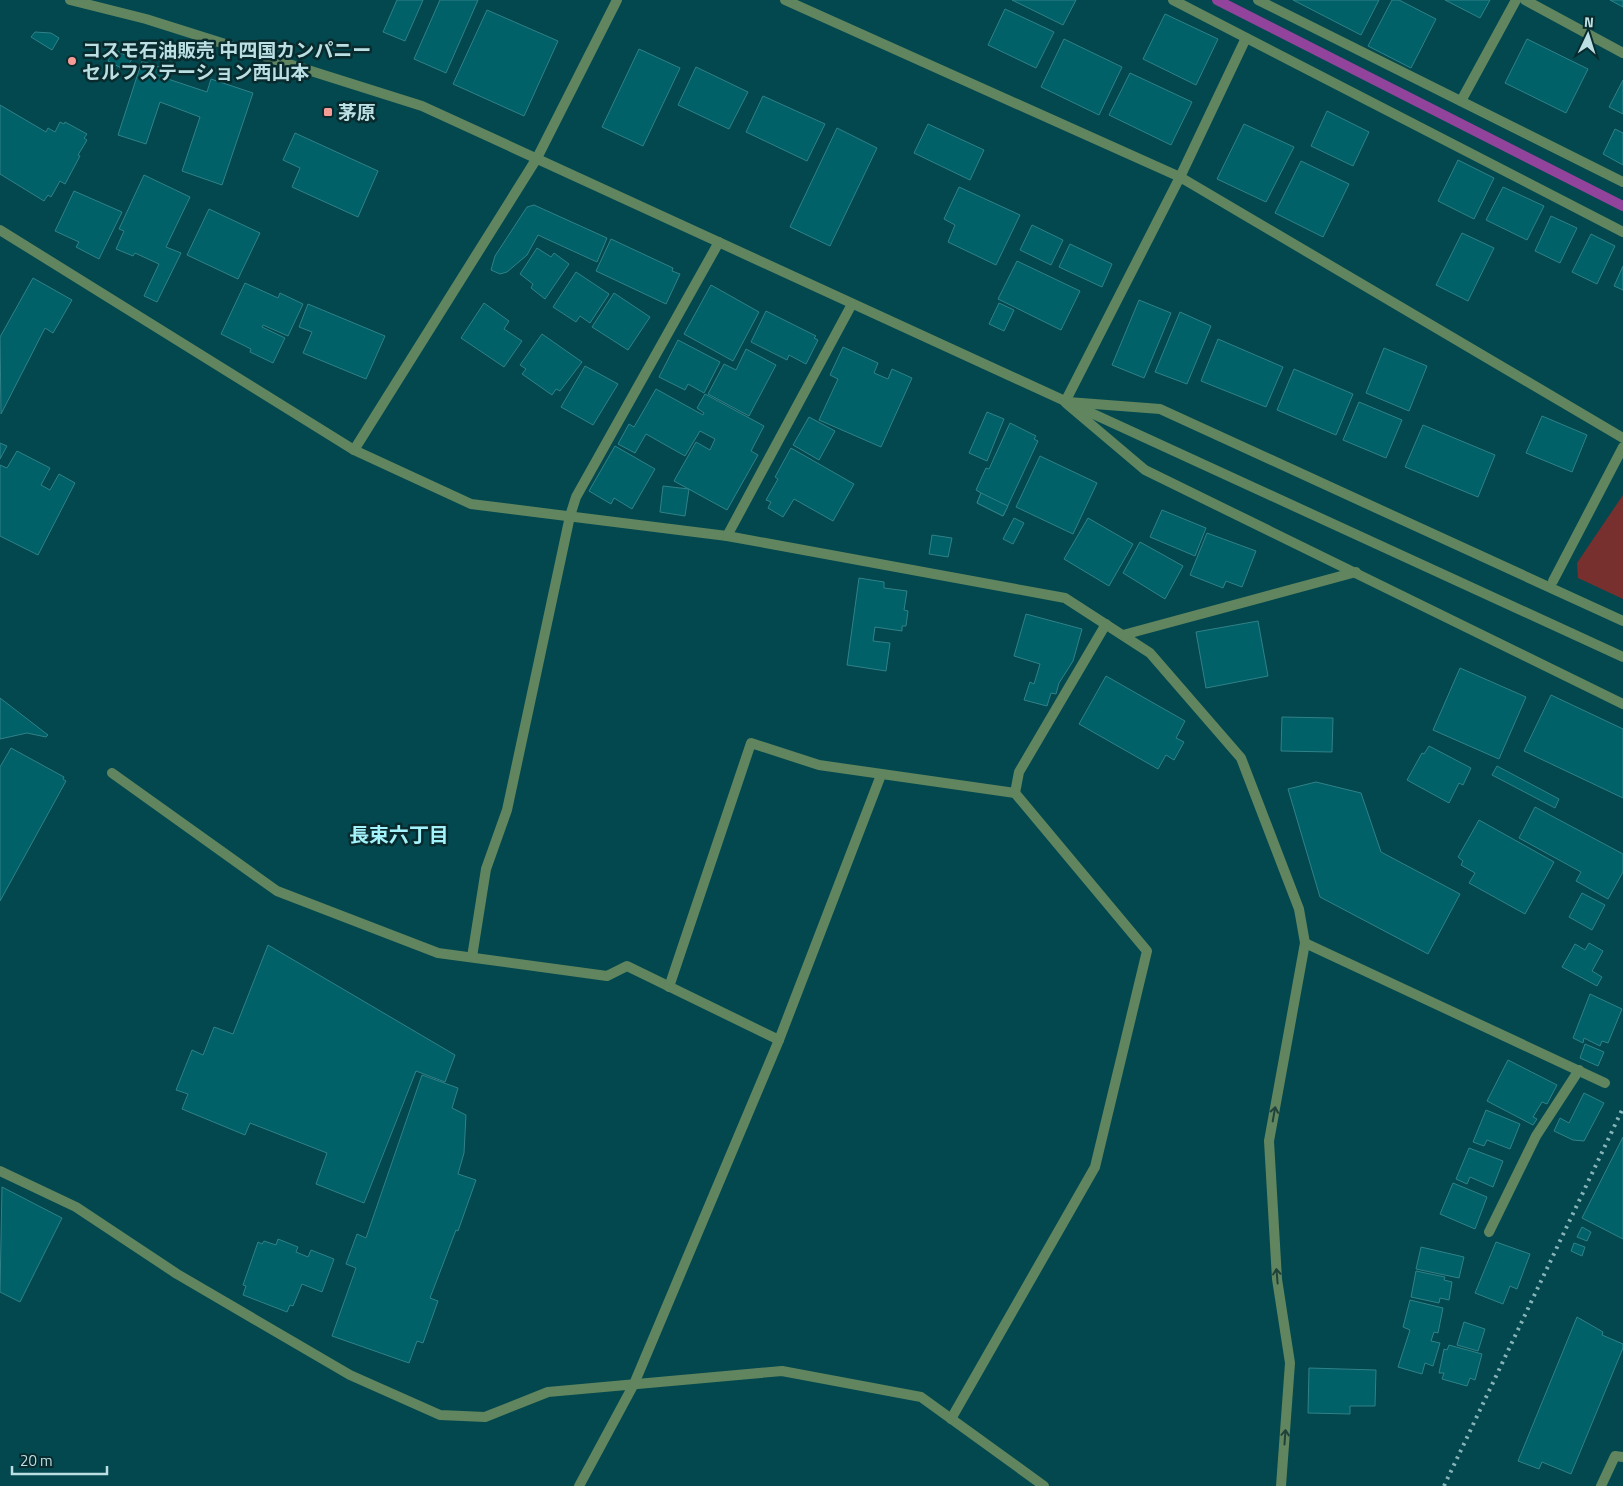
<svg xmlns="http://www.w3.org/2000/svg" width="1623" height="1486" font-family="'Titillium Web','Noto Sans JP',sans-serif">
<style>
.green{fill:#78302f}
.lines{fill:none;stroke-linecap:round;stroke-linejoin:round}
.stream{stroke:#92439b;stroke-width:10}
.building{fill:#006168;stroke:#318188}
.minor{stroke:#61855f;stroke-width:10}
.tertiary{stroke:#61855f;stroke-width:10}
.rail{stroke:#87b4b9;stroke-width:4;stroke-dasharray:2.5 5;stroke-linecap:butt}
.oneway{stroke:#1f423a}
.poi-dot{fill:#f59c96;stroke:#092b2e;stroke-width:2}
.labels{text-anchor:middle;stroke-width:5;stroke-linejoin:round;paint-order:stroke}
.poi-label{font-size:19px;font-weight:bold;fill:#bbdfe3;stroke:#092b2e;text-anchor:start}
.neighbourhood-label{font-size:20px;font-weight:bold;fill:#a5f3fa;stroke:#092b2e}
</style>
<rect width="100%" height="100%" fill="#02484e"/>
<polygon class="green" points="1623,495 1623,599 1578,578 1577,563"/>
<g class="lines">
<polyline class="stream" points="1217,0 1623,206"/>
</g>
<g class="building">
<polygon points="397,0 423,0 405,41 383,32"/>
<polygon points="440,0 478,0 446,73 414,59"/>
<polygon points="1012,0 1076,0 1063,25"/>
<polygon points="1293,0 1379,0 1361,35"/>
<polygon points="1392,0 1399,0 1436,19 1411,68 1368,46"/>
<polygon points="1445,0 1490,0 1480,18"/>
<polygon points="1610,0 1623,0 1623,7"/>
<polygon points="1005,9 1054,32 1036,68 988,45"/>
<polygon points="487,10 558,41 524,116 453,84"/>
<polygon points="1165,14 1218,39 1196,85 1143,59"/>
<polygon points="35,32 51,33 59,38 52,50 31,37"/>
<polygon points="1064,39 1122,67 1099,115 1041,87"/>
<polygon points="1527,39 1588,69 1566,113 1505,83"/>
<polygon points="114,49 132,59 125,70 108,61"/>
<polygon points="639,49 680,68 643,146 602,127"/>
<polygon points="142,61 170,71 168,79 207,92 211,79 253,93 222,185 182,171 200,117 160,102 146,144 118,135"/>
<polygon points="696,67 748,92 729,129 678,105"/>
<polygon points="1130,73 1192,102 1171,145 1109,115"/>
<polygon points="1623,80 1623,114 1609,107"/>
<polygon points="763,96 825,124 807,161 746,132"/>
<polygon points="0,105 46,132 48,128 55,132 60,122 64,124 65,122 87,134 84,138 87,140 78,155 80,156 65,184 60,181 51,197 48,195 44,201 0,174"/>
<polygon points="1327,111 1369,132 1353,166 1311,146"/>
<polygon points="928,124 984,150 970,180 914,153"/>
<polygon points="1244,124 1294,147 1266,202 1217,179"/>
<polygon points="837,128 877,148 830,246 790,227"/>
<polygon points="1615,129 1623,133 1623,165 1603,154"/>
<polygon points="295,133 378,171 358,217 292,187 300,168 283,160"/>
<polygon points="1458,160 1494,178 1474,219 1438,201"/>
<polygon points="1301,161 1349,184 1323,237 1275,213"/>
<polygon points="144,175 190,197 166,247 181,253 157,302 144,296 159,264 135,253 133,256 116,249 124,231 119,229"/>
<polygon points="959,187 1020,215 996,265 948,242 955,225 944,219"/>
<polygon points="1503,187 1544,206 1527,240 1486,220"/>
<polygon points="74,191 122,212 99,259 76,247 79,242 55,231"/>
<polygon points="534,205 607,238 597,262 538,235 527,255 507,272 500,274 491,270 495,256 527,207"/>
<polygon points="209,209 260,233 238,279 187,255"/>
<polygon points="1551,216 1577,228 1560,263 1535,251"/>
<polygon points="1032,225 1063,240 1051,265 1020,250"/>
<polygon points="1462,233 1494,248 1468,301 1436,285"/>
<polygon points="1591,234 1615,246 1597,284 1572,272"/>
<polygon points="611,239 673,268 672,271 680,274 666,304 596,271"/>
<polygon points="1070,244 1112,264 1102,287 1059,267"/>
<polygon points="537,248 551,257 554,253 569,264 545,299 531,288 533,284 520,274"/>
<polygon points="1017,261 1080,291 1061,330 998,299"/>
<polygon points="1623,266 1623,290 1614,286"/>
<polygon points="576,272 609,294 590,323 580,316 576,322 553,307"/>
<polygon points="33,278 72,300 53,333 45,328 1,414 0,337"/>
<polygon points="245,283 278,298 280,293 303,304 288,336 263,325 262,327 285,338 273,363 250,352 251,349 221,334"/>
<polygon points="711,285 759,312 733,361 684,334"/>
<polygon points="614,293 650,317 628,350 592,327"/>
<polygon points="1139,300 1171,313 1144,378 1112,365"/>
<polygon points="484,303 509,321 504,329 522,341 504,367 461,338"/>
<polygon points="999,303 1014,310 1004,331 989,324"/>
<polygon points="308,304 385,336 366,379 303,353 312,332 299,327"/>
<polygon points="766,311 816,336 814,338 818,340 806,364 789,355 787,360 751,342"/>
<polygon points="1180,312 1211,326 1187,384 1155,372"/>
<polygon points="542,334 582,362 560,391 556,389 552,395 522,374 526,369 520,365"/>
<polygon points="1218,339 1283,367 1266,407 1201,381"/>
<polygon points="678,340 720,362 704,393 688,384 685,390 659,377"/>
<polygon points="843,347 878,363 874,373 888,379 892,369 912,378 881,447 819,420 838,379 830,375"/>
<polygon points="1384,348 1427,366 1409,411 1366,393"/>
<polygon points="746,349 776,365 749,416 708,394 724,364 736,370"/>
<polygon points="585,366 618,384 593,425 561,407"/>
<polygon points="1294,369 1353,394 1336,435 1277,410"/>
<polygon points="656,389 703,415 704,413 697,408 705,394 764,426 751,451 758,455 727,510 674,481 696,442 710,450 715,439 700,431 685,456 646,434 635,453 618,444 629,424 634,427"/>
<polygon points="1359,402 1402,420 1386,458 1343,440"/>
<polygon points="987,412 1004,419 987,461 969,453"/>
<polygon points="1542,416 1587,435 1572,472 1526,453"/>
<polygon points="809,417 835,431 819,460 793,445"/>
<polygon points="1010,423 1036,436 1034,439 1038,441 1003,516 977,503 981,493 976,490 986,468 989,469"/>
<polygon points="1423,425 1495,455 1478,497 1405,467"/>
<polygon points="0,443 7,446 0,459"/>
<polygon points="615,446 655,469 632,509 614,498 611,504 589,491"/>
<polygon points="791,448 854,484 833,521 794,499 783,517 768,508 771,502 766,500 778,479 775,477"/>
<polygon points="17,451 50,468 41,485 50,490 59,474 75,483 38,555 0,536 0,465 7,468"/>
<polygon points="1040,456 1097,483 1073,534 1016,507"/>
<polygon points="663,486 689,489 685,516 660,512"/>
<polygon points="981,493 1008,506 1003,516 977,503"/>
<polygon points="1162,510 1206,528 1195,556 1150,537"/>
<polygon points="1014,518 1024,523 1013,544 1003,539"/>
<polygon points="1088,518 1133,544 1109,586 1064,559"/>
<polygon points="1207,533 1256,551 1242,587 1226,581 1223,588 1190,575"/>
<polygon points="932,535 952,538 948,557 929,554"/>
<polygon points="1140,542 1183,566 1165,599 1123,573"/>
<polygon points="859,578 884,582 884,588 907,591 904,610 908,611 906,626 902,626 902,631 875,627 873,641 890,643 886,671 847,665"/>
<polygon points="1026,614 1082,629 1073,661 1059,683 1056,694 1051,693 1047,706 1024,700 1030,682 1034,684 1040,664 1014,656"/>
<polygon points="1258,621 1268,676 1206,688 1196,632"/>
<polygon points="1460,668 1526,697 1499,759 1433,730"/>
<polygon points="1106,676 1185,721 1176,738 1184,742 1174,760 1166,755 1158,769 1079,724"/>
<polygon points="1551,695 1623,729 1623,798 1524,751"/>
<polygon points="0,698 48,735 46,737 27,733 0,739"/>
<polygon points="1282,717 1333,718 1332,752 1281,751"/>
<polygon points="1429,746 1471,768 1463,785 1459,783 1449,803 1407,780 1422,753 1424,754"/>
<polygon points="11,748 64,777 63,779 66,781 0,901 0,767"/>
<polygon points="1497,766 1559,799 1555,808 1492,775"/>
<polygon points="1316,782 1361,793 1381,852 1460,894 1428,954 1320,897 1288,789"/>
<polygon points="1535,807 1623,854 1623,872 1608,899 1576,881 1581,872 1519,838"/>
<polygon points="1479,820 1554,862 1525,914 1469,883 1475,873 1461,865 1463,861 1458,857"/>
<polygon points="1582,893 1605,905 1592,930 1569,917"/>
<polygon points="1589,943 1603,951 1592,971 1602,977 1597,986 1562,967 1575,944 1585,950"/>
<polygon points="268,945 455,1055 445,1082 416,1071 364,1203 316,1184 327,1153 250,1123 245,1135 182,1109 188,1094 176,1090 192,1050 203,1055 214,1027 233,1034"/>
<polygon points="1590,994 1622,1009 1608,1043 1602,1041 1600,1046 1584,1038 1583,1043 1573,1038"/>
<polygon points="1585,1044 1604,1052 1598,1066 1580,1058"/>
<polygon points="1508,1060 1557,1085 1547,1104 1542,1102 1533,1117 1537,1119 1533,1125 1487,1101"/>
<polygon points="422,1075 458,1088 452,1108 466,1115 464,1153 458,1174 476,1180 458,1231 456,1230 430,1298 438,1301 423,1343 417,1341 409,1363 332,1336 356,1268 346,1264 357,1234 366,1238"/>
<polygon points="1584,1093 1604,1103 1584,1141 1573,1140 1554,1131 1560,1118 1569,1123"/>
<polygon points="1486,1110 1520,1124 1510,1149 1487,1140 1484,1146 1473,1142"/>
<polygon points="1623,1137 1623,1239 1582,1218"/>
<polygon points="1469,1148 1503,1161 1493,1187 1470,1177 1467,1184 1456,1179"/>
<polygon points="1453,1183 1487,1197 1475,1229 1440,1214"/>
<polygon points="2,1187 62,1218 20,1302 0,1292"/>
<polygon points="1582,1227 1591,1232 1587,1241 1577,1237"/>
<polygon points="278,1239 298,1247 296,1252 308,1257 311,1250 334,1259 322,1292 302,1284 293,1306 290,1305 287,1312 243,1295 246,1286 243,1285 258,1242 262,1244 264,1241 276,1245"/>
<polygon points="1496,1242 1530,1254 1517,1289 1510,1286 1503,1304 1475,1293"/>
<polygon points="1574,1243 1585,1247 1582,1256 1571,1251"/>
<polygon points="1421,1247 1464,1257 1459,1278 1416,1269"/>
<polygon points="1416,1271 1445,1277 1444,1280 1452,1282 1449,1300 1440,1298 1439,1303 1411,1297"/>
<polygon points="1410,1300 1443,1308 1438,1333 1434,1332 1431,1341 1440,1343 1433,1366 1425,1363 1422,1374 1398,1367 1410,1330 1403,1327"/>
<polygon points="1577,1317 1603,1332 1602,1335 1623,1344 1623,1348 1571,1474 1542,1462 1539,1469 1518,1461"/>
<polygon points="1464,1322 1485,1329 1478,1351 1457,1345"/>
<polygon points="1449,1345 1482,1354 1475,1380 1470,1378 1467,1386 1442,1379 1444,1373 1439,1373 1444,1349 1447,1350"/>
<polygon points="1309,1368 1376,1370 1375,1406 1350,1406 1350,1414 1308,1413"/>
</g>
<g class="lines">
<g class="minor">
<polyline points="785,0 1180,177 1623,438"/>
<polyline points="1173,0 1623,232"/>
<polyline points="1258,0 1623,182"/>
<polyline points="1525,0 1623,53"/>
<polyline points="1461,101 1516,0"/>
<polyline points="0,230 354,450 471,504 727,536 1065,598 1150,653 1241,758 1299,909 1305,943 1269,1141 1277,1279 1290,1363 1281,1486"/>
<polyline points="1065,402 1180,177 1246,38"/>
<polyline points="1068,402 1160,409 1623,621"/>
<polyline points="1067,404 1145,470 1623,704"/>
<polyline points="354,450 537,158 617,0"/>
<polyline points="727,536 852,304"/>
<polyline points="1553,581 1623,447"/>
<polyline points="1123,635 1356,572"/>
<polyline points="112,773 277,891 438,953 607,976 627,966 779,1040"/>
<polyline points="1015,793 1019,772 1106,624"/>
<polyline points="1305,943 1605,1083"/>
<polyline points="472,957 486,869 507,810 570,516 576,497 719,242"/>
<polyline points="669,987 751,743 819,765 1015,793 1147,951 1095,1167 951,1419"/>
<polyline points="0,1171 76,1207 177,1274 350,1375 440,1415 485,1417 548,1392 782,1371 921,1397 1044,1486"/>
<polyline points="1489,1232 1536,1136 1579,1070"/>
<polyline points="579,1486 634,1384 779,1040 881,775"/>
<polyline points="1601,1486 1615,1456 1623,1457"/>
</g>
<polyline class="tertiary" points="70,0 146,19 422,106 1623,657"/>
<polyline class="rail" points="1444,1486 1623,1108"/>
</g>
<defs><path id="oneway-shaft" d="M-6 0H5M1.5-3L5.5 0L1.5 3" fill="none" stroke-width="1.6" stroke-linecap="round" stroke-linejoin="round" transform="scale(1.25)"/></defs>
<g class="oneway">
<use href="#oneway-shaft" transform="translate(1274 1114) rotate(-80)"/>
<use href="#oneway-shaft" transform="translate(1277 1276) rotate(-95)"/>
<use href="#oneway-shaft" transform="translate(1285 1437) rotate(-86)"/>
</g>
<g class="poi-dot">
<circle cx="72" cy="61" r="5"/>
<rect x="323" y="107" width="10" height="10" rx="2.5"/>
</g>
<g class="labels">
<g class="poi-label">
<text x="82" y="57">コスモ石油販売 中四国カンパニー<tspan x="82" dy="22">セルフステーション西山本</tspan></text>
<text x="338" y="119">茅原</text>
</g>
<g class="neighbourhood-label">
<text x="399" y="842">長束六丁目</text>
</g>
</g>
<g transform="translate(1588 35) rotate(4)" stroke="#092b2e" stroke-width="4" paint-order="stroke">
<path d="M0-4L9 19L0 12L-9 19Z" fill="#bbdfe3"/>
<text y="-8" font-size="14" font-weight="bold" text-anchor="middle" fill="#bbdfe3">N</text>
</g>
<path d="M12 1466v8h95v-8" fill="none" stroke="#bbdfe3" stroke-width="2.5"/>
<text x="20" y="1466" font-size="15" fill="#bbdfe3" stroke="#092b2e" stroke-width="4" paint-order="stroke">20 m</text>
</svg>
